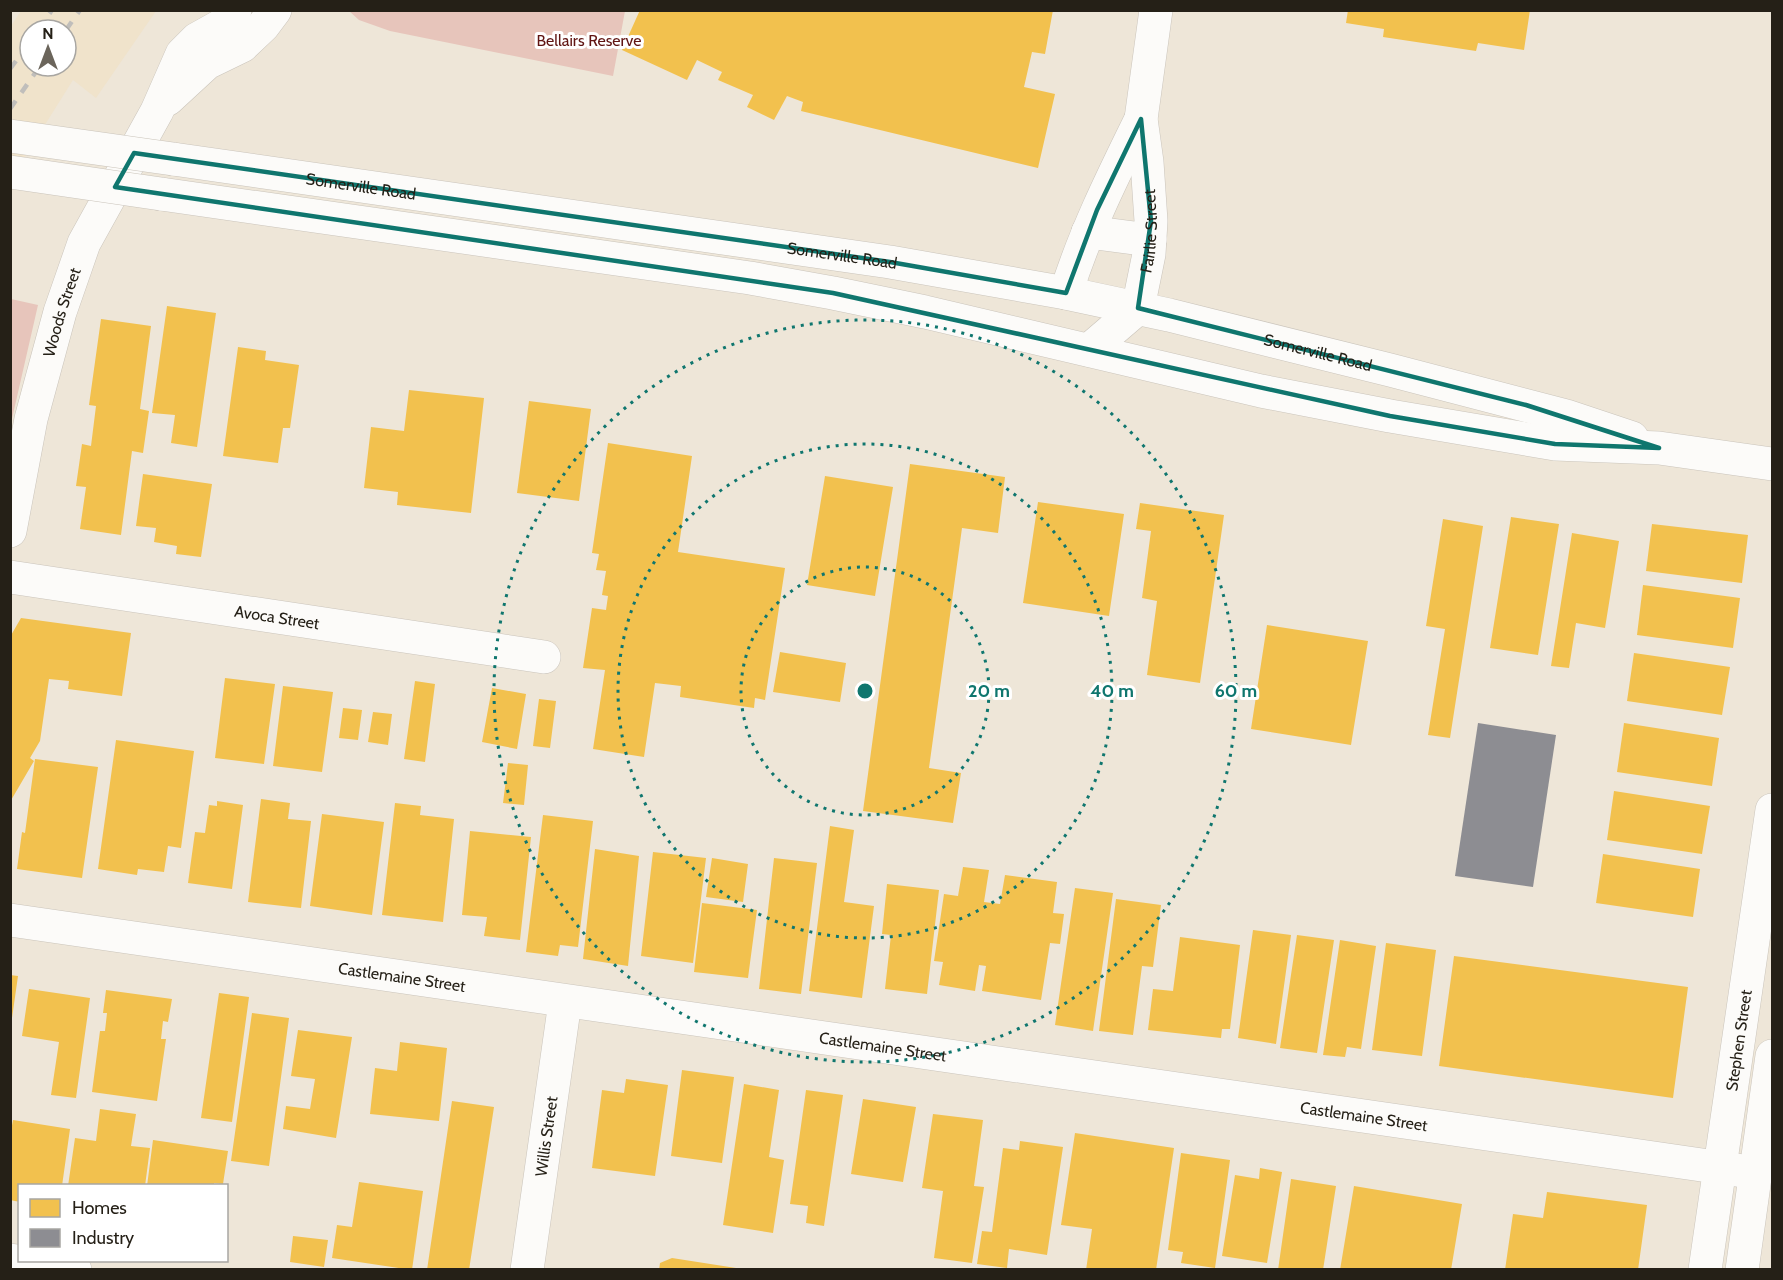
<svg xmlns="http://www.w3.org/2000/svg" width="1783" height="1280" viewBox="0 0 1783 1280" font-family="Cabin,sans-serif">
	<rect width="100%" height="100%" fill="#eee6d8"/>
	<path fill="#f0e3cb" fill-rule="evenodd" d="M 21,11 L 156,11 L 96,98 L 73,80 L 11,179 L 11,26 ZM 30,30 L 66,30 L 66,66 L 30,66 Z"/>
	<path fill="#e7c5bb" d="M 349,11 L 625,11 L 613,76 L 390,31 L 359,20 Z
		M 11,299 L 38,305 L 11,423 L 10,299 Z"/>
	<path fill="#f2c14e" d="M 640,10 L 1053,10 L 1045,54 L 1032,52 L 1024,87 L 1055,94 L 1038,168 L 801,111 L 803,102 L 787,96 L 774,120 L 747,107 L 753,95 L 718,80 L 722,72 L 697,60 L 687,80 L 622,50 Z
		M 1348,10 L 1530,10 L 1524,50 L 1478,43 L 1476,51 L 1383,37 L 1384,29 L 1346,23 Z
		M 167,306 L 216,313 L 197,447 L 171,443 L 175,415 L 152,413 Z
		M 101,319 L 151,326 L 140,409 L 149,411 L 143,453 L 132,451 L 121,535 L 80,529 L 86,487 L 76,486 L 82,444 L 91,446 L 96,406 L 89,405 Z
		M 238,347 L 266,351 L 265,360 L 299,365 L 290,428 L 283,428 L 278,463 L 223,456 Z
		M 409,390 L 484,398 L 471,513 L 397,505 L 398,492 L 364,488 L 371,427 L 404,431 Z
		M 529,401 L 591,409 L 579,501 L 517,493 Z
		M 608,443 L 692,456 L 678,552 L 785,568 L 765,700 L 755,698 L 754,708 L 680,697 L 681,686 L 655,683 L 644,757 L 593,749 L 605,670 L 583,668 L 592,608 L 606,610 L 608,596 L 602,595 L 606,571 L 596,570 L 599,554 L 592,553 Z
		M 910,464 L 1005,477 L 998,533 L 962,528 L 929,768 L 961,773 L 953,823 L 863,811 Z
		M 143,474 L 212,484 L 201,557 L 176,554 L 177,546 L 154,542 L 156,528 L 136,526 Z
		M 825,476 L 893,487 L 875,596 L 807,585 Z
		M 1038,502 L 1124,514 L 1109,616 L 1023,603 Z
		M 1140,503 L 1224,515 L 1200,683 L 1147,675 L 1157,601 L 1142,598 L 1151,531 L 1136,529 Z
		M 1511,517 L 1559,524 L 1538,655 L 1490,648 Z
		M 1443,519 L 1483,526 L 1450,738 L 1428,735 L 1445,629 L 1426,626 Z
		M 1652,524 L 1748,535 L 1742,583 L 1646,571 Z
		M 1572,533 L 1619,541 L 1605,628 L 1576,623 L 1569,668 L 1551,666 Z
		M 1643,585 L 1740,598 L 1733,648 L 1637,635 Z
		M 21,618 L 131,633 L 122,696 L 68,689 L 69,681 L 49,679 L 40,741 L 30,758 L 34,761 L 10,802 L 10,637 Z
		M 1267,625 L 1368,641 L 1351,745 L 1251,729 Z
		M 780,652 L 846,663 L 840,702 L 773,692 Z
		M 1634,653 L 1730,667 L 1722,715 L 1627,701 Z
		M 225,678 L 275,684 L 264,764 L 215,758 Z
		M 415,681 L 435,684 L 425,762 L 404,759 Z
		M 283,686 L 333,692 L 322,772 L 273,766 Z
		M 492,688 L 526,694 L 517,749 L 482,742 Z
		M 539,699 L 556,701 L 550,748 L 533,746 Z
		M 343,708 L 362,710 L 358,740 L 339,738 Z
		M 373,712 L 392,714 L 388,745 L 368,742 Z
		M 1624,723 L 1719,738 L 1712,786 L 1617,772 Z
		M 116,740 L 194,751 L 181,848 L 168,846 L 164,872 L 138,869 L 137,875 L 98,869 Z
		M 35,759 L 98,767 L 82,878 L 17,869 L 22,832 L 25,833 Z
		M 508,763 L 528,765 L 524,805 L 503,803 Z
		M 1614,791 L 1710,806 L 1702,854 L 1607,840 Z
		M 261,799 L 290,803 L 288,819 L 311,821 L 301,908 L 248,902 Z
		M 217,801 L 243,805 L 232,889 L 188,883 L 195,832 L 205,833 L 209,805 L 217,806 Z
		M 395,803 L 421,806 L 420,815 L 454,819 L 443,922 L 382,915 Z
		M 322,814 L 384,822 L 372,915 L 310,906 Z
		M 543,815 L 593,821 L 578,947 L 560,945 L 558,956 L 526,952 Z
		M 830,826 L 854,830 L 844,902 L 874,906 L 862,998 L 809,991 Z
		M 470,831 L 531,837 L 520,940 L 484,936 L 487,917 L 462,915 Z
		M 595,849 L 639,856 L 628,966 L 583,959 Z
		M 653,852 L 706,858 L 693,963 L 641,956 Z
		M 1603,854 L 1700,869 L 1693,917 L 1596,903 Z
		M 712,858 L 748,864 L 743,902 L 706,897 Z
		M 774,858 L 817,863 L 801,994 L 759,989 Z
		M 963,867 L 989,870 L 984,902 L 1000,904 L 1005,875 L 1057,882 L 1053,913 L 1064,914 L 1060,944 L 1050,943 L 1041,1000 L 982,991 L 986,966 L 979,965 L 975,991 L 939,985 L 943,962 L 934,961 L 944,894 L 958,896 Z
		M 887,884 L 939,890 L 927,994 L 885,989 L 891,935 L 882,934 Z
		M 1075,888 L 1113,893 L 1093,1031 L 1055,1025 Z
		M 1116,899 L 1161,905 L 1153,967 L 1142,966 L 1133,1035 L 1099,1031 Z
		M 702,903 L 757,910 L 748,978 L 694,972 Z
		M 1253,930 L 1291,935 L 1276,1044 L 1238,1038 Z
		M 1297,935 L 1334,940 L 1317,1053 L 1280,1048 Z
		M 1180,937 L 1240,945 L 1230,1029 L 1222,1029 L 1221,1038 L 1148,1030 L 1153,989 L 1173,991 Z
		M 1340,940 L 1376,946 L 1361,1049 L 1347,1047 L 1345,1057 L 1323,1055 Z
		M 1386,943 L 1436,950 L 1422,1056 L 1372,1050 Z
		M 1454,956 L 1688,987 L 1673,1098 L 1439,1066 Z
		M 10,975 L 18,976 L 12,1018 L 10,1018 Z
		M 29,989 L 90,998 L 76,1098 L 51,1095 L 59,1042 L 22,1036 Z
		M 106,990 L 172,999 L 168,1022 L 163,1021 L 161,1039 L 166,1039 L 157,1101 L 92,1092 L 100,1031 L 105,1031 L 107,1013 L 103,1013 Z
		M 219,993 L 249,997 L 232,1122 L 201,1118 Z
		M 252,1013 L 289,1018 L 269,1166 L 231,1161 Z
		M 298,1030 L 352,1037 L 336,1138 L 283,1129 L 286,1106 L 310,1109 L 315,1079 L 291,1076 Z
		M 400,1042 L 447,1048 L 439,1121 L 370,1114 L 375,1068 L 397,1071 Z
		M 682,1070 L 734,1077 L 722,1163 L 671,1156 Z
		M 626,1079 L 668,1085 L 655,1176 L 592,1168 L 602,1090 L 624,1093 Z
		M 744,1084 L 779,1090 L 769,1157 L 784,1160 L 773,1233 L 723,1225 Z
		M 806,1090 L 843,1095 L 824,1226 L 806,1223 L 808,1206 L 790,1204 Z
		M 863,1099 L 916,1107 L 903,1182 L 851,1174 Z
		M 452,1101 L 494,1107 L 469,1270 L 427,1270 Z
		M 100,1109 L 136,1114 L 131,1146 L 150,1148 L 145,1186 L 68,1186 L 75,1138 L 96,1141 Z
		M 933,1114 L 983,1120 L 974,1186 L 984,1187 L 972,1263 L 934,1258 L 943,1191 L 922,1188 Z
		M 13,1120 L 70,1129 L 62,1186 L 20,1186 L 20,1202 L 10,1200 L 10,1136 Z
		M 1075,1133 L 1174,1148 L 1156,1270 L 1086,1270 L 1092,1229 L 1061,1225 Z
		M 153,1140 L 228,1151 L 223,1184 L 214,1183 L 214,1186 L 147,1186 Z
		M 1020,1141 L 1063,1147 L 1047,1255 L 1009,1249 L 1007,1268 L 977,1264 L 982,1231 L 992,1232 L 1003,1148 L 1019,1150 Z
		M 1181,1153 L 1230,1160 L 1215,1268 L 1181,1263 L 1183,1252 L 1168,1250 Z
		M 1260,1168 L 1282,1172 L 1267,1263 L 1222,1256 L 1235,1175 L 1259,1179 Z
		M 1291,1179 L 1336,1186 L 1323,1270 L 1278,1270 Z
		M 359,1182 L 423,1191 L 412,1270 L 332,1258 L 337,1225 L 352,1227 Z
		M 1354,1186 L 1462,1204 L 1451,1270 L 1340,1270 Z
		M 1547,1192 L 1647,1205 L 1638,1270 L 1505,1270 L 1513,1214 L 1543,1218 Z
		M 293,1236 L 328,1240 L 324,1267 L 290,1262 Z
		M 672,1258 L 736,1268 L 736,1270 L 659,1270 L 660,1263 Z"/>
	<path fill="#8d8d92" d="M 1478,723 L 1556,735 L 1533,887 L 1455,876 Z"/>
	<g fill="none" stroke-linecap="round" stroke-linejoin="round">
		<defs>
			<g id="minor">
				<path d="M 168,99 L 207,63 L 242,46 L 263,26 L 275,10"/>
				<path d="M 1088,232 L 1150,240"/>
				<path d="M 1066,293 C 1085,232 1113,176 1141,119"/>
				<path id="s1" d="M 1138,308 L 1149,254 L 1151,221 L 1147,162 L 1141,119 L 1156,10"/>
				<path id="s2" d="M 10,531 L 31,419 L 60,312 L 84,243 L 157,111 L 182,54 L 197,39 L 224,24 L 235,10"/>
				<path id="s3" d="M 10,577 L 544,657"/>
				<path id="s4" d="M 10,920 L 1757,1173"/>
				<path d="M 10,1260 L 75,1270"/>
				<path id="s5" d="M 527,1270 L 565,1002"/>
				<path id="s6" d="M 1705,1270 L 1772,810"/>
				<path d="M 1742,1270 L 1772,1056"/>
			</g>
			<g id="major">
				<path id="s7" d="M 173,159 L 890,262 L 1066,293 L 1169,315 L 1390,370 L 1566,416 L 1632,438"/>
				<path d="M 161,194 L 750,278 L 833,293 L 925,312 L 1261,391 L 1390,416 L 1555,444 L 1659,448 L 1772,464"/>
				<path d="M 1089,350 L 1138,308"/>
			</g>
		</defs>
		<use href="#minor" stroke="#cac4bb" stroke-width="34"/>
		<use href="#major" stroke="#cac4bb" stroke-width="34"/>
		<use href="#minor" stroke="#fcfbf9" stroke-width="33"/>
		<use href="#major" stroke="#fcfbf9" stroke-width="33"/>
		<path stroke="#c0bebb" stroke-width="4.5" stroke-dasharray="10 10" stroke-linecap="butt" d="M 38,30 L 52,10
			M 66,30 L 80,10
			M 10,69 L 30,42
			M 10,109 L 40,66"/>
		<defs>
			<path id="major-bridge" d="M 10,136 L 173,159
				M 10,172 L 161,194"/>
		</defs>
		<use href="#major-bridge" stroke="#cac4bb" stroke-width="34" stroke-linecap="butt"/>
		<use href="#major-bridge" stroke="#fcfbf9" stroke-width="33"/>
	</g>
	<path fill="none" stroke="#0f766e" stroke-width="4.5" stroke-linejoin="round" d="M 1141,119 L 1151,221 L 1138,308 L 1526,405 L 1659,448 L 1555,444 L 1390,416 L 833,293 L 115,187 L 134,153 L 890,262 L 1066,293 L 1097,210 Z"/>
	<g fill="none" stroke="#0f766e" stroke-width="3" stroke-dasharray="3 6">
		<circle cx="865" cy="691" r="124"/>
		<circle cx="865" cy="691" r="247"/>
		<circle cx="865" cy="691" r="371"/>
	</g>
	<g text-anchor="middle" stroke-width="6" stroke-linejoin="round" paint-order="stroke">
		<g font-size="16" fill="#601513" stroke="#fff">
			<text x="589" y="46">Bellairs Reserve</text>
		</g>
		<g font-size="16" fill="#252017" stroke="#fff">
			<text dy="6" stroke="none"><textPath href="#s7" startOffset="190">Somerville Road</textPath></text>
			<text dy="6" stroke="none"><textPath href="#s1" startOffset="78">Fairlie Street</textPath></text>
			<text dy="6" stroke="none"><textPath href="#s7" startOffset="676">Somerville Road</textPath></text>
			<text dy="6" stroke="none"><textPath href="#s2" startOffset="225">Woods Street</textPath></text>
			<text dy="6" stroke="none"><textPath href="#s7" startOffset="1162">Somerville Road</textPath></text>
			<text dy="6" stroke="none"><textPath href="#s3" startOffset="270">Avoca Street</textPath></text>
			<text dy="6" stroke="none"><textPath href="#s4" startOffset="396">Castlemaine Street</textPath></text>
			<text dy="6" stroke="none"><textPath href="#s6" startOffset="232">Stephen Street</textPath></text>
			<text dy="6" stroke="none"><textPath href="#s4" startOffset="882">Castlemaine Street</textPath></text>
			<text dy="6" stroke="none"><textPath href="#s4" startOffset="1368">Castlemaine Street</textPath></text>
			<text dy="6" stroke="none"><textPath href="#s5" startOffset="135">Willis Street</textPath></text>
		</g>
	</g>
	<circle cx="865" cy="691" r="9" fill="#0f766e" stroke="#fff" stroke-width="3"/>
	<g font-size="18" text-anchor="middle" font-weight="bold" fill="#0f766e" stroke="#fff" stroke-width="6" stroke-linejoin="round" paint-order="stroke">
		<text x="989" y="697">20 m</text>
		<text x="1112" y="697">40 m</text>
		<text x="1236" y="697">60 m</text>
	</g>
	<rect width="1783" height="1280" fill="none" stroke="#252017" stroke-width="24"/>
	<rect x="18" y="1184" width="210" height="78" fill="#ffffff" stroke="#a8a6a2" stroke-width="1.5"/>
	<rect x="30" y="1199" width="30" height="18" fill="#f2c14e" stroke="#a8a6a2" stroke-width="1.5"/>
	<text x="72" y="1214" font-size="18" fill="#252017">Homes</text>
	<rect x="30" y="1229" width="30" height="18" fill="#8d8d92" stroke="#a8a6a2" stroke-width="1.5"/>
	<text x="72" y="1244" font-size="18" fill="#252017">Industry</text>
	<g transform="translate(48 48)"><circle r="28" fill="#ffffff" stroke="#a8a6a2" stroke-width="1.5"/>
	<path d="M0-4.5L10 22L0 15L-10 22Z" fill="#6b655b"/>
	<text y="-9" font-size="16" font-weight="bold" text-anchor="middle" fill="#252017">N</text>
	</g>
</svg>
